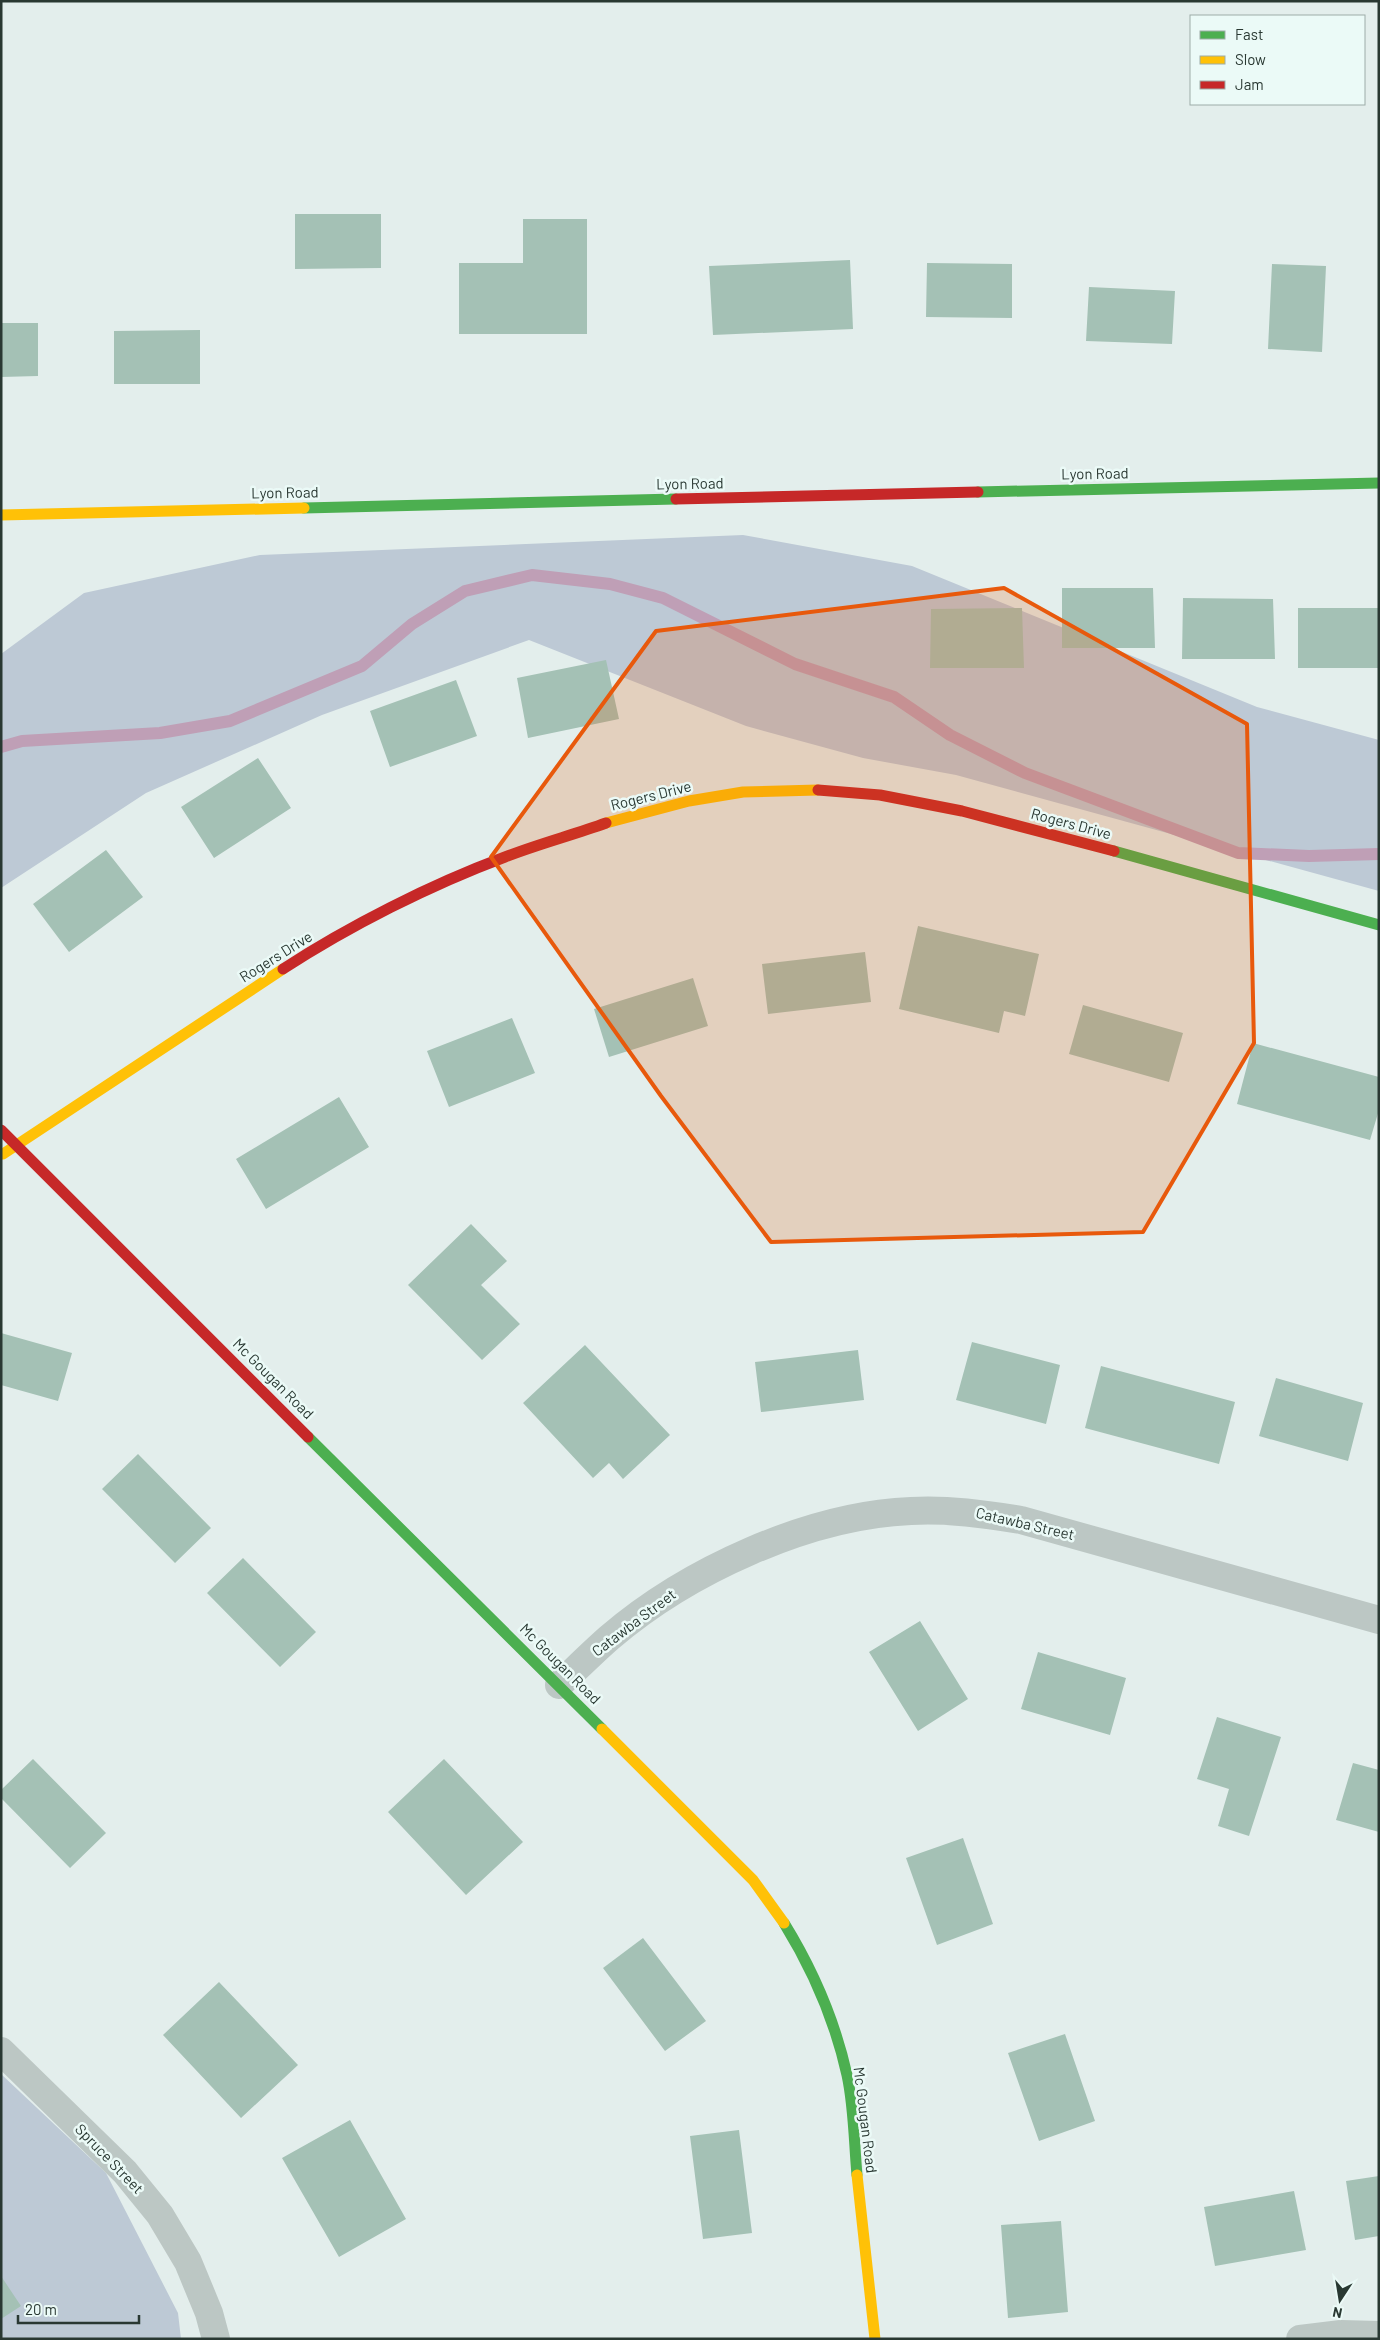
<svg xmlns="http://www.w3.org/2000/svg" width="1380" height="2340" viewBox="0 0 1380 2340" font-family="Barlow,sans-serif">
	<rect width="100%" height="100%" fill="#e3eeec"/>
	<path fill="#bdc9d5" d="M 743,535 L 912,566 L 1257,707 L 1379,740 L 1379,891 L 956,775 L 863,758 L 746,726 L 529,640 L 322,715 L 146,793 L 1,888 L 1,654 L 84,593 L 260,555 Z
		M 1,2074 L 106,2173 L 178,2313 L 181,2339 L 1,2339 Z"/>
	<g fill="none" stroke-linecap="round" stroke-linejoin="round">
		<path stroke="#bf9fb6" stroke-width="12" d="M 1,747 L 22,741 L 160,733 L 230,721 L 362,666 L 412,624 L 465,591 L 532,575 L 610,584 L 663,598 L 795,664 L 894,697 L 950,735 L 1025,773 L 1238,853 L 1309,856 L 1379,854"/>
	</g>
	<path fill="#a4c1b5" d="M 295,214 L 381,214 L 381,268 L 295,269 Z
		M 523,219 L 587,219 L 587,334 L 459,334 L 459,263 L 523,263 Z
		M 850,260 L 853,329 L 713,335 L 709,266 Z
		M 927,263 L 1012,264 L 1012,318 L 926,317 Z
		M 1272,264 L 1326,266 L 1322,352 L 1268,349 Z
		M 1089,287 L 1175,291 L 1172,344 L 1086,341 Z
		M 1,323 L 38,323 L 38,376 L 1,377 Z
		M 200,330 L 200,384 L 114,384 L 114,331 Z
		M 1062,588 L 1153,588 L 1155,648 L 1062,648 Z
		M 1183,598 L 1273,599 L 1275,659 L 1182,659 Z
		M 1022,608 L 1024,668 L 930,668 L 931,609 Z
		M 1298,608 L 1379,608 L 1379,668 L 1298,668 Z
		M 606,660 L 619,719 L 528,738 L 517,678 Z
		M 456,680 L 477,736 L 390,767 L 370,711 Z
		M 258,758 L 291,808 L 214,858 L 181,807 Z
		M 106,850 L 143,897 L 69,952 L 33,904 Z
		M 918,926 L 1039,954 L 1025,1016 L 1004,1011 L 999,1033 L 899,1009 Z
		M 865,952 L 871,1002 L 768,1014 L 762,964 Z
		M 693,978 L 708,1026 L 609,1057 L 594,1009 Z
		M 1083,1005 L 1183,1033 L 1169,1082 L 1069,1054 Z
		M 512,1018 L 535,1073 L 449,1107 L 427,1051 Z
		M 1253,1043 L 1379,1077 L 1379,1110 L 1370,1140 L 1237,1104 Z
		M 339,1097 L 369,1147 L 266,1209 L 236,1159 Z
		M 471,1224 L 507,1261 L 481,1285 L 520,1324 L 482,1360 L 408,1285 Z
		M 1,1333 L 72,1353 L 58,1401 L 1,1385 Z
		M 972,1342 L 1060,1365 L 1046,1424 L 956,1400 Z
		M 585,1345 L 670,1435 L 623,1479 L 609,1463 L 593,1478 L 523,1403 Z
		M 858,1350 L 864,1400 L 761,1412 L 755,1362 Z
		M 1101,1366 L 1235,1402 L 1219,1464 L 1085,1428 Z
		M 1276,1378 L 1363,1403 L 1348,1461 L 1259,1436 Z
		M 138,1454 L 211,1528 L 175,1563 L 102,1489 Z
		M 243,1558 L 316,1632 L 280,1667 L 207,1593 Z
		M 920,1621 L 968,1699 L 918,1731 L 869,1652 Z
		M 1038,1652 L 1126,1678 L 1110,1735 L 1021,1709 Z
		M 1217,1717 L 1281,1737 L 1249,1836 L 1218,1826 L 1229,1789 L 1197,1779 Z
		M 33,1759 L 106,1833 L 70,1868 L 1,1798 L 1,1790 Z
		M 444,1759 L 523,1842 L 466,1895 L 388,1812 Z
		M 1353,1763 L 1379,1770 L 1379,1832 L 1336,1820 Z
		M 963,1838 L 993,1924 L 937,1945 L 906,1858 Z
		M 643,1938 L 706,2021 L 665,2051 L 603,1968 Z
		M 219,1982 L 298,2065 L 241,2118 L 163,2035 Z
		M 1065,2034 L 1095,2121 L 1039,2141 L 1008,2053 Z
		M 350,2120 L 406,2219 L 339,2257 L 282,2158 Z
		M 739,2130 L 752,2233 L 703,2239 L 690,2136 Z
		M 1379,2176 L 1379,2236 L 1355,2240 L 1346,2181 Z
		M 1294,2191 L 1306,2250 L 1215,2266 L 1204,2207 Z
		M 1061,2221 L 1068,2312 L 1008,2318 L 1001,2225 Z
		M 1,2276 L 21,2306 L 1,2319 Z"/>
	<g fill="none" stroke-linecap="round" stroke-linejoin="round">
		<path stroke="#bcc7c4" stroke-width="28" d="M 559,1685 C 576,1669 592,1653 609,1638 C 687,1571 809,1515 911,1511 C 949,1509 984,1514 1021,1520 L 1379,1620
			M 1,2051 L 125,2172 L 160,2215 L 188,2262 L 209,2313 L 216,2339
			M 1300,2339 L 1341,2334 L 1379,2335"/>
		<path stroke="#4caf50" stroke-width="11" d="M 978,492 L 1379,483
			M 304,508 L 676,499
			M 1114,851 L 1379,925
			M 308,1437 L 602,1729
			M 784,1923 C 813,1970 835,2021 847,2075 C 854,2107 854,2142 857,2175"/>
		<path stroke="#ffc107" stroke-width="11" d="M 1,515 L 304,508
			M 606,823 L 689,801 L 743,792 L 818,790
			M 3,1154 L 283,969
			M 602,1729 L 753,1880 L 784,1923
			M 857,2175 L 875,2339"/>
		<path stroke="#c62828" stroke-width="11" d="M 676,499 L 978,492
			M 818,790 L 880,795 L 962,811 L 1114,851
			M 283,969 C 349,926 430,885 505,857 C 538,844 573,835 606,823
			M 1,1130 L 308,1437"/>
	</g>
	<path fill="#e8590c" fill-opacity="0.2" stroke="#e8590c" stroke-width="4" stroke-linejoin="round" d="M 1004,588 L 1247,724 L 1254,1043 L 1143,1232 L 771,1242 L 661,1096 L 491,857 L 656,631 Z"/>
	<g text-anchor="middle" stroke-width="5" stroke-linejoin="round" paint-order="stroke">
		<g font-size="15" fill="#293832" stroke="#ebfaf7">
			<text transform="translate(1095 474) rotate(-1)" y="5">Lyon Road</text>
			<text transform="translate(690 484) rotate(-1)" y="5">Lyon Road</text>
			<text transform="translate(285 493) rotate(-1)" y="5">Lyon Road</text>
			<text transform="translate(651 796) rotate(-14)" y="5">Rogers Drive</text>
			<text transform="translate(1071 824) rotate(15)" y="5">Rogers Drive</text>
			<text transform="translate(276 957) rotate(-32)" y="5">Rogers Drive</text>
			<text transform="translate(273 1379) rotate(45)" y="5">Mc Gougan Road</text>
			<text transform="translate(1025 1524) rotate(13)" y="5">Catawba Street</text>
			<text transform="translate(634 1623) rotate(-37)" y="5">Catawba Street</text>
			<text transform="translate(560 1664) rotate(45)" y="5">Mc Gougan Road</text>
			<text transform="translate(865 2120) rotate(83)" y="5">Mc Gougan Road</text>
			<text transform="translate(109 2159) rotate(46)" y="5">Spruce Street</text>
		</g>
	</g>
	<rect width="1380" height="2340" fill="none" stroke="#293832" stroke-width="5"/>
	<rect x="1190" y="15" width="175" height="90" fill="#ebfaf7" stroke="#9daca8"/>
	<rect x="1200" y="31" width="25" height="8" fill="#4caf50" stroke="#9daca8"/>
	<text x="1235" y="40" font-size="15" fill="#293832">Fast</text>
	<rect x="1200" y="56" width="25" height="8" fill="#ffc107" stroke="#9daca8"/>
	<text x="1235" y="65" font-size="15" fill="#293832">Slow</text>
	<rect x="1200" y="81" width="25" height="8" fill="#c62828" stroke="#9daca8"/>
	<text x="1235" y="90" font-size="15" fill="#293832">Jam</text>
	<g transform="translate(1340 2300) rotate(192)" stroke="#ebfaf7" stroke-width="4" paint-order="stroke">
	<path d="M0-4L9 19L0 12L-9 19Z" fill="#293832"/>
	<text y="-8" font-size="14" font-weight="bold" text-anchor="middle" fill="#293832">N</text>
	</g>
	<path d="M18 2315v8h121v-8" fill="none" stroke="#293832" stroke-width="2.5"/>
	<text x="25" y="2315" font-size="15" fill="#293832" stroke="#ebfaf7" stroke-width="4" paint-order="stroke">20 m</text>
</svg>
